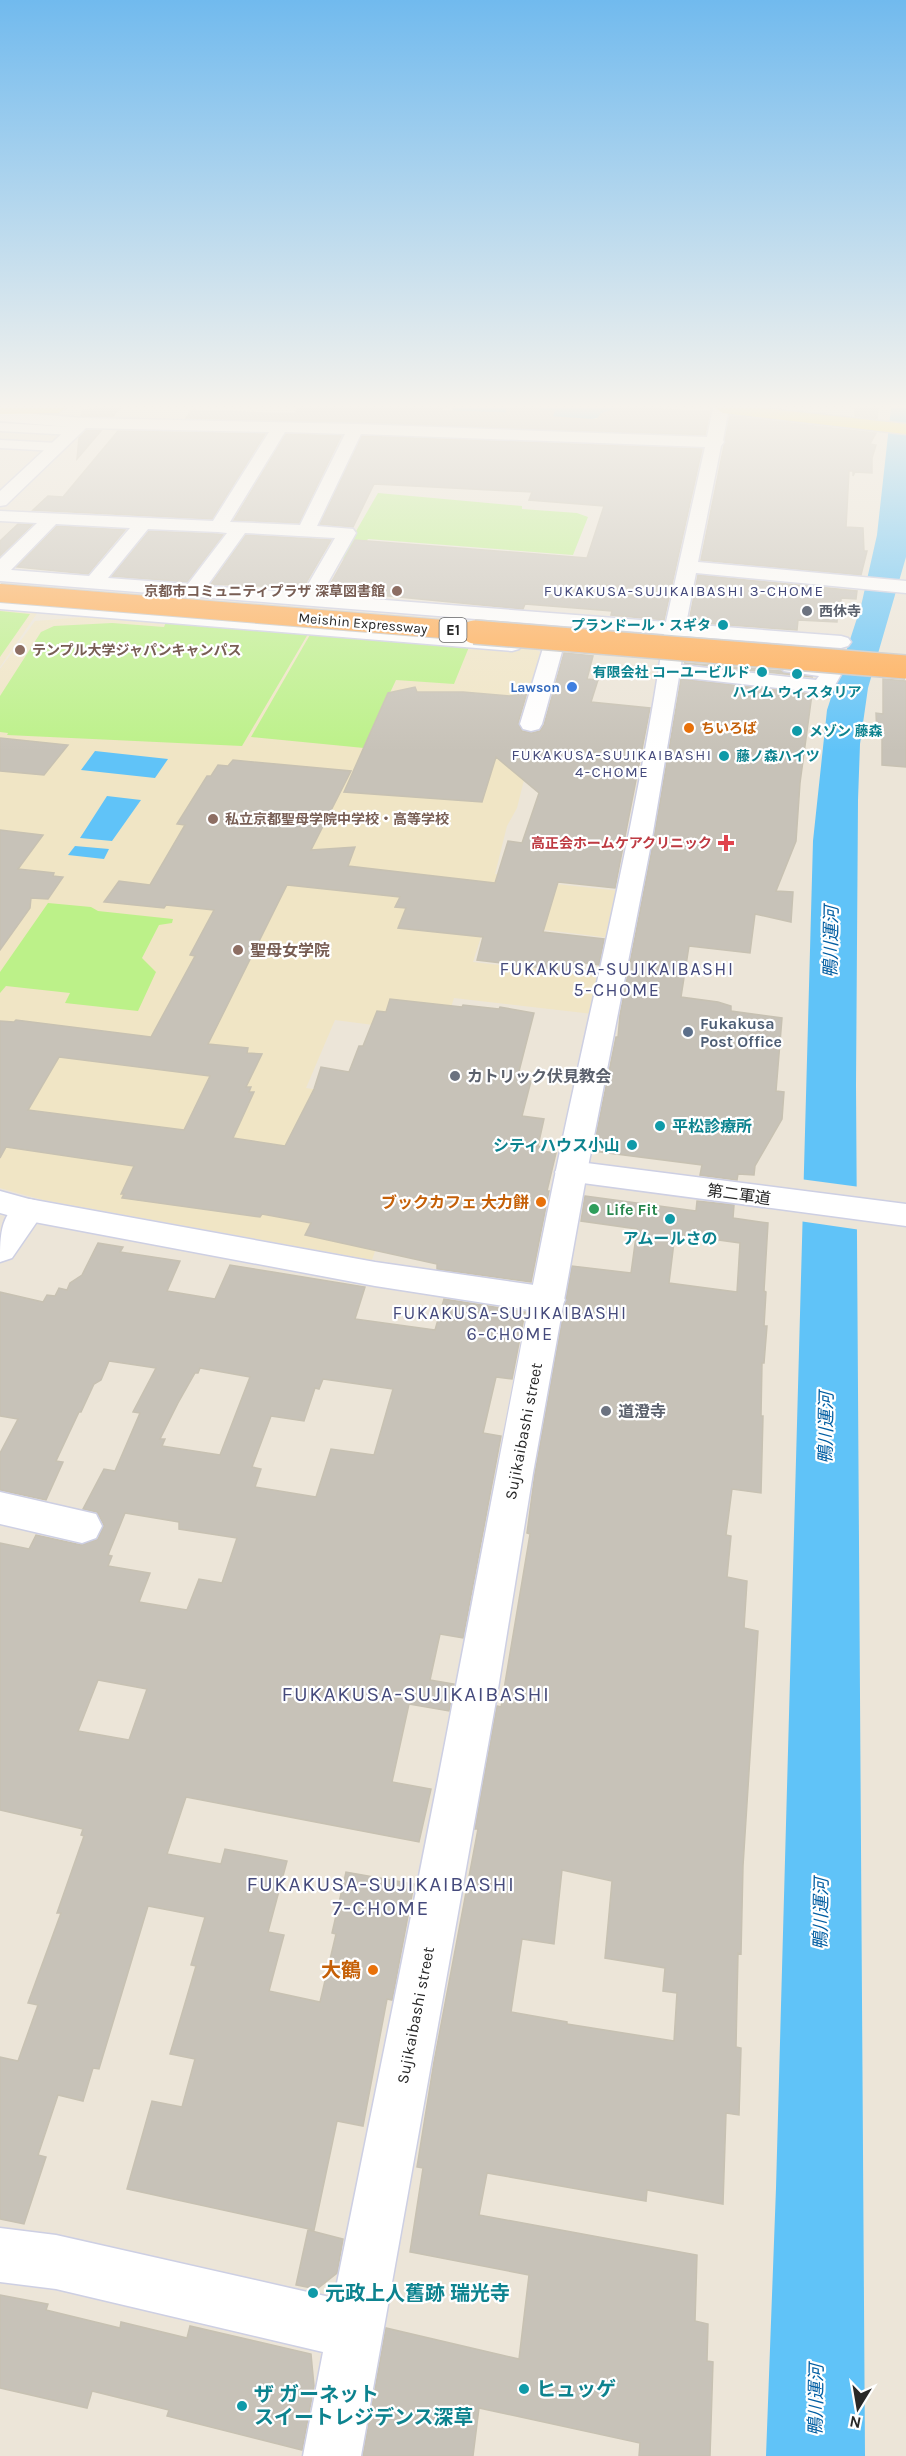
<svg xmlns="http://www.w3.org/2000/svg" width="906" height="2456" viewBox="0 0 906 2456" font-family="Karla,'Noto Sans JP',sans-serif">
	<rect width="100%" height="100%" fill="#ece5d8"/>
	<path fill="#f0e5c5" d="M 0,606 L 40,609 L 0,667 Z
		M 110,615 L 166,620 L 162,626 L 167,620 L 536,650 L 548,656 L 524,757 L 528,764 L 517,808 L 507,826 L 495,874 L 518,877 L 519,880 L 620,891 L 611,938 L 538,929 L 487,918 L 473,962 L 602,977 L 593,1014 L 454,998 L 442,1034 L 335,1020 L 306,1088 L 424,1106 L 372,1260 L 43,1200 L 0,1188 L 0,669 L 35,621 Z"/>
	<path fill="#bcf189" d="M 378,493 L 522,506 L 522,509 L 577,513 L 588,517 L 573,555 L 368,539 C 362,549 352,560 340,559 Z
		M 0,611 L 30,614 L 0,657 Z
		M 166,622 L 308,634 L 242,746 L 7,735 L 8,733 L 0,732 L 0,696 L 41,632 L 54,626 L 112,623 L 164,627 Z
		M 311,633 L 469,647 L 454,684 L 396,680 L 364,748 L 251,737 Z
		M 48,903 L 91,907 L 98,911 L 173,919 L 172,923 L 159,925 L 142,958 L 156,972 L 138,1011 L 65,1003 L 70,993 L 6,986 L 0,993 L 0,972 Z"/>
	<path fill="#60c3f8" d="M 891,408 L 906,408 L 906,557 L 868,688 L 860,744 L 858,800 L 856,1086 L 865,2456 L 766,2456 L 776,2188 L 813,841 L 827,710 L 861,606 L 877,535 Z
		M 95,751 L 168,759 L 155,778 L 81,770 Z
		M 107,796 L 141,800 L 112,841 L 80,838 Z
		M 75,846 L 109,849 L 104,859 L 68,855 Z"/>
	<path fill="#ece5d8" d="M 800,1179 L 860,1187 L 861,1230 L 799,1221 Z"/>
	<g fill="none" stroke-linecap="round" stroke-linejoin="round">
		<path fill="#60c3f8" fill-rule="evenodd" d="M 452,408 L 620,408 L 617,413 C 565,428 517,425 464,415 L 455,413 Z"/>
	</g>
	<path fill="#c7c2b8" stroke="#c7c1b2" stroke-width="1.5" fill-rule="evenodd" d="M 120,408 L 113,416 L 81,416 L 82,410 Z
		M 299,408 L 442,408 L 441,411 L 506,413 L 507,408 L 539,408 L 538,411 L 554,411 L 552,417 L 597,420 L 601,414 L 618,408 L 710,411 L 705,435 L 186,418 L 192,410 L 295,414 Z
		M 855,408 L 878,408 L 877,419 L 855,416 Z
		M 730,416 L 876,433 L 870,444 L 876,445 L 872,458 L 872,473 L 855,472 L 853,476 L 853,471 L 849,471 L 846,527 L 863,528 L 864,551 L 867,551 L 861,575 L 701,560 Z
		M 87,430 L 101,431 L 77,459 L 79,438 Z
		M 118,431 L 265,434 L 212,519 L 33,510 L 48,496 L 63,497 Z
		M 286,434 L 341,436 L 299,523 L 234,520 Z
		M 362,436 L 702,449 L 664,620 L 611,615 L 612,611 L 525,604 L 523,609 L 327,590 L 355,540 L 587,558 L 604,506 L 529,500 L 532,492 L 374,484 L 353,527 L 320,524 Z
		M 18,524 L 32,525 L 0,556 L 0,541 Z
		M 57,526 L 125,530 L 88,574 L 17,567 Z
		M 149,531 L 218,534 L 223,535 L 187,582 L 112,576 Z
		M 246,535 L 331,540 L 303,588 L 211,584 Z
		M 698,575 L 857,591 L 856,599 L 841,598 L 841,603 L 838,603 L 837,622 L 798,620 L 797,630 L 689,622 Z
		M 564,653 L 593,656 L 587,679 L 598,680 L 591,702 L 650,708 L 615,888 L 558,882 L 543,932 L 604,939 L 599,965 L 578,962 L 576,972 L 477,960 L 483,937 L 398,928 L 406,908 L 395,907 L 400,897 L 287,885 L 208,1044 L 248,1048 L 247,1053 L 262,1054 L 246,1087 L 251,1087 L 249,1092 L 254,1092 L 233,1138 L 285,1146 L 314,1089 L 321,1067 L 349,1072 L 359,1046 L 363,1046 L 377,1011 L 386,1012 L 390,999 L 462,1007 L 463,1005 L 499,1009 L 500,1007 L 534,1013 L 517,1079 L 531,1081 L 522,1116 L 544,1119 L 538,1146 L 542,1147 L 541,1151 L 556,1153 L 547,1191 L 549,1191 L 531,1282 L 437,1269 L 437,1264 L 305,1235 L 311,1223 L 262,1214 L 260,1217 L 122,1198 L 124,1194 L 121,1194 L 134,1166 L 6,1147 L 0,1158 L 0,1021 L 14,1022 L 16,1020 L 151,1037 L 195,956 L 190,955 L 214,910 L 166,905 L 164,908 L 104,902 L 119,881 L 150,885 L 185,825 L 177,824 L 207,776 L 211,776 L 218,765 L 228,766 L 233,760 L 351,771 L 311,850 L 355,847 L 348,866 L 495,883 L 508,841 L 522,843 L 539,793 L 496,757 L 482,802 L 344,792 L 388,693 L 415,687 L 417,692 L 463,692 L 510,696 L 527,692 L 518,723 L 522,731 L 532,733 L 540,731 L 544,725 ZM 59,1057 L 210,1076 L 184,1130 L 28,1110 Z
		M 684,663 L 781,671 L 813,677 Z
		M 681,679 L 812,694 L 800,783 L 796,841 L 776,891 L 793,892 L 791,922 L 755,914 L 750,953 L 689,946 L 681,997 L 718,1002 L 731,1006 L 731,1011 L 782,1018 L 776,1091 L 784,1092 L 782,1119 L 755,1166 L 754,1175 L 738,1174 L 737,1180 L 700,1175 L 702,1165 L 593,1151 L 616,1037 L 618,1037 L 620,1015 L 653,844 Z
		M 883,679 L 906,681 L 906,767 L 882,765 L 882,737 L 877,736 L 876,713 L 883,714 Z
		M 0,738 L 68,745 L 44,775 L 0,771 Z
		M 0,830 L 43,835 L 18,869 L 54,873 L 53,876 L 63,877 L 48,899 L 31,898 L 30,908 L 0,950 Z
		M 585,1196 L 696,1211 L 697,1201 L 734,1205 L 733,1218 L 768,1223 L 764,1291 L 766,1292 L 764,1326 L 767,1326 L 764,1363 L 762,1363 L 761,1416 L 763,1416 L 761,1493 L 732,1489 L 726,1535 L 731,1536 L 727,1577 L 747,1581 L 744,1628 L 758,1631 L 743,1866 L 741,1954 L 738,1953 L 736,2047 L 741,2048 L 739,2115 L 726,2113 L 723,2204 L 647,2190 L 646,2201 L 487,2173 L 479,2215 L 697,2255 L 695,2321 L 708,2324 L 707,2361 L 713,2362 L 710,2456 L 639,2456 L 640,2443 L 479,2408 L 473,2456 L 363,2456 L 386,2328 L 519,2359 L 529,2275 L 410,2252 L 423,2168 L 417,2167 L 434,2062 L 478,1829 L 475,1829 L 497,1706 L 501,1707 L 530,1534 L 527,1533 L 535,1473 L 572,1266 L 631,1273 L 637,1229 L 581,1221 ZM 675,1234 L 740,1243 L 737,1292 L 669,1283 ZM 562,1870 L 612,1881 L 605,1958 L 665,1968 L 663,1991 L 677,1993 L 674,2041 L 567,2024 L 567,2022 L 511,2012 L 522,1939 L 554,1944 Z
		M 98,1243 L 123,1247 L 120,1252 L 180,1261 L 167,1291 L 215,1299 L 230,1265 L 365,1287 L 355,1319 L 435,1330 L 444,1299 L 525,1312 L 512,1379 L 496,1377 L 483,1433 L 501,1436 L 463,1638 L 440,1634 L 430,1680 L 454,1684 L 449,1711 L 409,1704 L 392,1782 L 431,1789 L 419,1842 L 186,1797 L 167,1854 L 221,1864 L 225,1849 L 287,1861 L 268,1932 L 284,1935 L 269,1991 L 320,2002 L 336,1934 L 332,1933 L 346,1872 L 414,1884 L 392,2000 L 387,1999 L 363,2126 L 337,2121 L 314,2230 L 127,2189 L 152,2101 L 182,2107 L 195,2059 L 170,2054 L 196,1966 L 191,1965 L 205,1917 L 148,1906 L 99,2069 L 93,2068 L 83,2101 L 58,2095 L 38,2155 L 46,2157 L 24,2224 L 0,2219 L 0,2057 L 18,2061 L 38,2005 L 28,2003 L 61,1913 L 57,1913 L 84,1836 L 81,1835 L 83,1829 L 0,1810 L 0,1543 L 29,1549 L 36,1535 L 81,1545 L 98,1539 L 104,1525 L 97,1512 L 83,1509 L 104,1469 L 115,1471 L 140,1413 L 133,1412 L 156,1368 L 109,1361 L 101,1380 L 94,1384 L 81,1412 L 79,1412 L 56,1461 L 63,1462 L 46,1500 L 0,1490 L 0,1453 L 18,1419 L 0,1416 L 0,1292 L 43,1302 L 47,1295 L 55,1296 L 59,1288 L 67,1290 L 70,1283 L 82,1275 ZM 200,1368 L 250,1377 L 220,1455 L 162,1446 L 165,1439 L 160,1439 L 178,1403 L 195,1373 L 198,1373 ZM 323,1379 L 393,1389 L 374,1455 L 331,1449 L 316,1497 L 255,1487 L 261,1469 L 252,1467 L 271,1416 L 304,1421 L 315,1388 L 319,1389 ZM 125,1513 L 179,1522 L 179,1529 L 237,1538 L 222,1583 L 199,1579 L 187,1610 L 139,1602 L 150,1573 L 108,1566 L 112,1556 L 108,1555 ZM 98,1680 L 147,1689 L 129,1740 L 78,1731 Z
		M 308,2230 L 343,2239 L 337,2273 L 317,2289 L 296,2285 Z
		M 0,2295 L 48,2304 L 46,2310 L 120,2328 L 121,2322 L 187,2338 L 190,2326 L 311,2354 L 314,2386 L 302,2450 L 167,2416 L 169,2410 L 92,2391 L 87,2408 L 0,2388 Z"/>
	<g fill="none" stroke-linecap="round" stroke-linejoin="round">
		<defs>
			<path id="pedestrian" d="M 0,423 L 73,427 L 79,431 L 73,435 L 0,431 Z
				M 0,440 L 57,443 L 63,447 L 57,451 L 0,448 Z"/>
			<path id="minor" d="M 713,408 L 729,408 L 723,440 L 724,442 L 721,446 L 698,562 L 906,581 L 906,593 L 696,573 L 686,624 L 841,636 L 848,638 L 851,642 L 848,646 L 841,648 L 684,636 L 681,665 L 816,680 L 819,676 L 784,671 L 780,667 L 784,663 C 800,658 823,662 840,666 L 843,671 L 831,692 L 823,693 L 679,677 L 651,844 L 587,1172 L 533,1473 L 497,1695 L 361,2456 L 303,2456 L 323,2352 L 56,2289 L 0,2282 L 0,2228 L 56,2235 L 334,2298 C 374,2097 416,1897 454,1696 C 485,1537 514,1378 546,1219 C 585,1024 636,830 664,634 L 0,581 L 0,559 L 37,523 L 0,521 L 0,511 L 213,521 L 269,432 L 86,428 L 6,505 L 0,506 L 0,491 L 69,427 L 0,421 L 0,411 L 82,418 L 355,424 L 707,437 ZM 285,432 L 345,434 L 300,525 L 230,522 ZM 361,434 L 705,447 L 666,622 L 321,595 L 356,533 L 353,529 L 317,526 ZM 56,524 L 130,528 L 89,576 L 11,570 ZM 148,529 L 218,532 L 227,533 L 188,584 L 108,578 ZM 245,533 L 335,538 L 303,593 L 207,586 Z
				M 0,597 L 512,639 L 519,641 L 522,645 L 519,649 L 512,651 L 0,609 Z
				M 553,642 L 560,644 L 563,648 L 542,724 L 539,729 L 531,731 L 523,729 L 520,724 L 543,648 L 546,644 Z
				M 29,1199 L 41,1202 L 45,1210 L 12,1258 L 0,1262 C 0,1235 0,1208 29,1199 Z
				M 0,1492 L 96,1514 L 102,1526 L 96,1538 L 82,1543 L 0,1524 Z"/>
			<path id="tertiary" d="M 571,1161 L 906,1204 L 906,1226 L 560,1180 L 555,1172 L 560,1164 Z
				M 0,1191 L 29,1199 L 375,1262 L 548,1287 L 560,1291 L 565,1300 L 560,1309 L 548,1313 L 375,1286 L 29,1221 L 0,1213 Z"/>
			<path id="primary" d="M 0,408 L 66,408 L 58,413 L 0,414 Z
				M 715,408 L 762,408 L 906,424 L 906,434 L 723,413 Z"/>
		</defs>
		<use href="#pedestrian" stroke="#cdcfe3" stroke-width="3"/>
		<use href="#minor" stroke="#cdcfe3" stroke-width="3"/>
		<use href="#tertiary" stroke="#cdcfe3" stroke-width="3"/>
		<use href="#primary" stroke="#c7c7c7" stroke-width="3"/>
		<use href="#pedestrian" fill="#fff" fill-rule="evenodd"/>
		<use href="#minor" fill="#fff" fill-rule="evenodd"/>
		<use href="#tertiary" fill="#fff" fill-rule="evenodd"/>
		<use href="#primary" fill="#fce24d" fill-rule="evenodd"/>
		<defs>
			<path id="motorway-bridge-far1" d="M 0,593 L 492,633"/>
			<path id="motorway-bridge" d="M 474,632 L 906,667"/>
		</defs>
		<use href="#motorway-bridge-far1" stroke="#c7c7c7" stroke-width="20" stroke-linecap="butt"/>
		<use href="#motorway-bridge" stroke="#c7c7c7" stroke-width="26" stroke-linecap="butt"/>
		<use href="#motorway-bridge-far1" stroke="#ffaa50" stroke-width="18"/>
		<use href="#motorway-bridge" stroke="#ffaa50" stroke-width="23"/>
	</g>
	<linearGradient id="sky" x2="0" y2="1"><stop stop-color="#71baee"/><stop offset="0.54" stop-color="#f6f3ed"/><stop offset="1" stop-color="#f6f3ed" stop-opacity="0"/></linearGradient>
	<rect width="906" height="752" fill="url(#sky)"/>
	<g fill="#8d6e63" stroke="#fff" stroke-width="2">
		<circle cx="397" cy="591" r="6"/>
		<circle cx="20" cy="650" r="6"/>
		<circle cx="213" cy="819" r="6"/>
		<circle cx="238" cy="950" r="6"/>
	</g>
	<g fill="#6b7280" stroke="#fff" stroke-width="2">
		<circle cx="807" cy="611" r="6"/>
		<circle cx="455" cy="1076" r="6"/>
		<circle cx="606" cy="1411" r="6"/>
	</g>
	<g fill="#0f9aa8" stroke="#fff" stroke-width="2">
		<circle cx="723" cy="625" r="6"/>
		<circle cx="762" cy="672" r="6"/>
		<circle cx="797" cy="674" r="6"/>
		<circle cx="797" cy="731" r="6"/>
		<circle cx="724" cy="756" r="6"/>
		<circle cx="660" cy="1126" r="6"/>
		<circle cx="632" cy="1145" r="6"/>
		<circle cx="670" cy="1219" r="6"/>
		<circle cx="313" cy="2293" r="6"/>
		<circle cx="524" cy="2389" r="6"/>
		<circle cx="242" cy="2406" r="6"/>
	</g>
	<circle fill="#3f7fe0" stroke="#fff" stroke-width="2" cx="572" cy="687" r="6"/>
	<g fill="#e8710a" stroke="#fff" stroke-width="2">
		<circle cx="689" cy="728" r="6"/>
		<circle cx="541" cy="1202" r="6"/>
		<circle cx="373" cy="1970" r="6"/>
	</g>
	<path fill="#e0444e" stroke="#fff" stroke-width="2" d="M723 834h6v6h6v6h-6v6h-6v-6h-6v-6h6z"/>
	<circle fill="#5c6f8a" stroke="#fff" stroke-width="2" cx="688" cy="1032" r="6"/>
	<circle fill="#2e9e5b" stroke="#fff" stroke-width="2" cx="594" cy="1209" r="6"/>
	<g text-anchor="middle" stroke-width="4.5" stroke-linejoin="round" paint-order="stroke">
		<g font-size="14" font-weight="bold" fill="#785e54" stroke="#fff" text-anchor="start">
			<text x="385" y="596" text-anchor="end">京都市コミュニティプラザ 深草図書館</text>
			<text x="32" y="655">テンプル大学ジャパンキャンパス</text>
			<text x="225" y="824">私立京都聖母学院中学校・高等学校</text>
		</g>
		<g font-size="14" font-weight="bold" fill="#5b616d" stroke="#fff" text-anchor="start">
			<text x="819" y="616">西休寺</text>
		</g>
		<g font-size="14" fill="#282828" stroke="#fff">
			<text transform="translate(363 623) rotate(5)" y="5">Meishin Expressway</text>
		</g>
		<g font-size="14" font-weight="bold" fill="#0d838f" stroke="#fff" text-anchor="end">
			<text x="711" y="630">プランドール・スギタ</text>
			<text x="750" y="677">有限会社 コーユービルド</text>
			<text x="797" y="697" text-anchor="middle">ハイム ウィスタリア</text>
			<text x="809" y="736" text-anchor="start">メゾン 藤森</text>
			<text x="736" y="761" text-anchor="start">藤ノ森ハイツ</text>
		</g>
		<g font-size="14" font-weight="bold" fill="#366cbe" stroke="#fff" text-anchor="end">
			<text x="560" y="692">Lawson</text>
		</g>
		<g font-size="14" font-weight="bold" fill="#c56008" stroke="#fff" text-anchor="start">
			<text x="701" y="733">ちいろば</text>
		</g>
		<g font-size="14" font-weight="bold" fill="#be3a42" stroke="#fff" text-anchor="end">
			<text x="712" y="848">高正会ホームケアクリニック</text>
		</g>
		<g font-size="15" letter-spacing="1.5" fill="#454a7c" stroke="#fff">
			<text x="684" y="596">FUKAKUSA-SUJIKAIBASHI 3-CHOME</text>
			<text x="612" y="760">FUKAKUSA-SUJIKAIBASHI<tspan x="612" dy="17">4-CHOME</tspan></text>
		</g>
		<rect fill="#fff" stroke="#686868" stroke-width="1.5" x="439.5" y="618" width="27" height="24" rx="4.5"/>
		<g font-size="15" font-weight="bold" fill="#282828">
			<text x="453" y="635">E1</text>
		</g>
		<g font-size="16" font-weight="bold" fill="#785e54" stroke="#fff" text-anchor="start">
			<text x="250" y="956">聖母女学院</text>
		</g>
		<g font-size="16" font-weight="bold" fill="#4e5e75" stroke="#fff" text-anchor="start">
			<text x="700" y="1029">Fukakusa<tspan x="700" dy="18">Post Office</tspan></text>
		</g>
		<g font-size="16" font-weight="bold" fill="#5b616d" stroke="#fff" text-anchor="start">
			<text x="467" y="1082">カトリック伏見教会</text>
			<text x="618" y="1417">道澄寺</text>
		</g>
		<g font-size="16" font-weight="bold" fill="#0d838f" stroke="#fff" text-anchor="start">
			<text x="672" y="1132">平松診療所</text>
			<text x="620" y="1151" text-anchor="end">シティハウス小山</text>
			<text x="670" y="1244" text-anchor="middle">アムールさの</text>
		</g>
		<g font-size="16" fill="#282828" stroke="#fff">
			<text transform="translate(739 1194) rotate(8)" y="6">第二軍道</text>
			<text transform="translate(523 1431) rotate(-79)" y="6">Sujikaibashi street</text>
			<text transform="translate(415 2015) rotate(-79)" y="6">Sujikaibashi street</text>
		</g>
		<g font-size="16" font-weight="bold" fill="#c56008" stroke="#fff" text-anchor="end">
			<text x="529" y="1208">ブックカフェ 大力餅</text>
		</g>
		<g font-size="16" font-weight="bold" fill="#27864d" stroke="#fff" text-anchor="start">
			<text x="606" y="1215">Life Fit</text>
		</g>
		<g font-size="18" font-style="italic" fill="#025ea2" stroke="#fff">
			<text transform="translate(831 942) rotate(-89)" y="6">鴨川運河</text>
			<text transform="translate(826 1428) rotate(-89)" y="6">鴨川運河</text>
			<text transform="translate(821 1914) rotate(-89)" y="6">鴨川運河</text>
			<text transform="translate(816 2400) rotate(-89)" y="6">鴨川運河</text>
		</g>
		<g font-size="18" letter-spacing="1.5" fill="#454a7c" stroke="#fff">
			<text x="617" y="975">FUKAKUSA-SUJIKAIBASHI<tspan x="617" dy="21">5-CHOME</tspan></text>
			<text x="510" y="1319">FUKAKUSA-SUJIKAIBASHI<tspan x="510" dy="21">6-CHOME</tspan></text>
		</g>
		<g font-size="20" font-weight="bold" fill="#c56008" stroke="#fff" text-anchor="end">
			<text x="361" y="1977">大鶴</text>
		</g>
		<g font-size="20" font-weight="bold" fill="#0d838f" stroke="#fff" text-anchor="start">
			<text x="325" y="2300">元政上人舊跡 瑞光寺</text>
			<text x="536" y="2396">ヒュッゲ</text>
			<text x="254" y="2401">ザ ガーネット<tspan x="254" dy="23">スイートレジデンス深草</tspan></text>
		</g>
		<g font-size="21" letter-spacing="1.5" fill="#454a7c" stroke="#fff">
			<text x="416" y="1701">FUKAKUSA-SUJIKAIBASHI</text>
			<text x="381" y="1891">FUKAKUSA-SUJIKAIBASHI<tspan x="381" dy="24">7-CHOME</tspan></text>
		</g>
	</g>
	<g transform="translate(858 2408) rotate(191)" stroke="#ffffff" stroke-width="4.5" paint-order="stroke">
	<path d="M0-4.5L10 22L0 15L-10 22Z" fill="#282828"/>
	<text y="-9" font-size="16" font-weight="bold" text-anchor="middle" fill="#282828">N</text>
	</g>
</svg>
